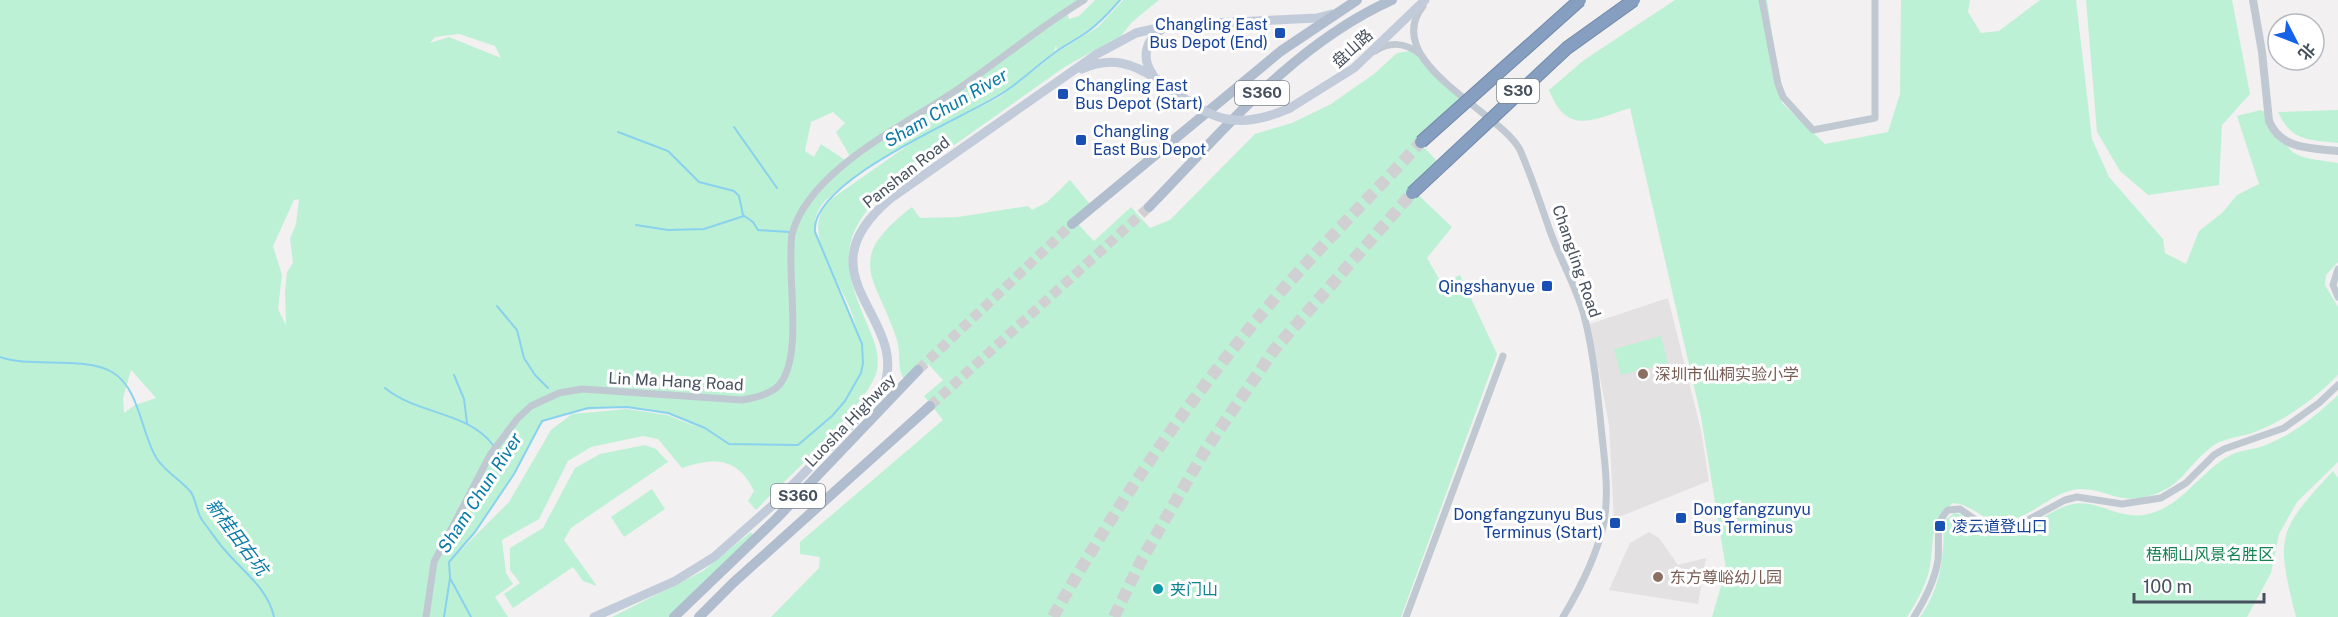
<svg xmlns="http://www.w3.org/2000/svg" width="2338" height="617" viewBox="0 0 2338 617" font-family="'Public Sans','Noto Sans SC',sans-serif">
	<rect width="100%" height="100%" fill="#f2f0f0"/>
	<path fill="#e3e1e2" d="M 1668,298 L 1701,430 L 1709,481 L 1614,519 L 1609,425 L 1590,324 Z
		M 1649,532 L 1659,538 L 1678,565 L 1706,558 L 1698,604 L 1609,590 L 1630,543 Z"/>
	<path fill="#bdf1d5" fill-rule="evenodd" d="M 0,0 L 1079,0 L 1067,14 L 1069,19 L 1079,16 L 1095,0 L 1120,0 L 1097,24 L 1057,50 L 1056,45 L 1054,52 C 1032,71 1010,89 985,104 C 931,134 871,158 825,201 C 816,210 813,223 816,235 L 856,327 C 849,288 798,240 827,202 L 917,139 L 1000,97 L 1056,53 L 1098,27 L 1123,0 L 1159,0 L 1132,22 L 1121,36 L 1066,66 L 875,201 C 835,245 847,277 868,326 C 874,341 880,353 877,370 C 871,402 782,483 756,510 L 748,501 L 754,491 C 738,457 714,457 682,468 L 658,439 L 643,436 L 591,447 L 568,461 L 539,519 L 502,540 L 506,573 L 513,584 L 495,597 L 508,617 L 472,617 L 467,610 L 471,617 L 0,617 ZM 459,34 L 495,46 L 501,58 L 449,37 L 430,43 L 435,37 ZM 833,112 L 845,123 L 836,132 L 852,160 L 848,162 L 821,144 L 814,157 L 805,151 L 811,122 ZM 299,199 L 296,224 L 290,239 L 293,263 L 287,272 L 285,291 L 286,325 L 278,309 L 282,275 L 273,246 L 294,200 ZM 131,370 L 156,398 L 135,405 L 124,413 L 123,398 ZM 622,407 L 668,413 L 700,428 L 667,415 L 627,409 L 572,414 L 551,430 L 509,502 L 456,555 L 477,529 L 512,476 L 539,426 L 546,420 L 574,411 Z
		M 1675,0 L 1767,0 L 1782,103 L 1825,144 L 1888,132 L 1900,94 L 1901,0 L 1970,0 L 1968,12 L 1981,33 L 1999,31 L 2040,0 L 2076,0 L 2092,139 L 2109,177 L 2163,239 L 2165,253 L 2186,264 L 2199,231 L 2222,213 L 2237,195 L 2259,184 L 2237,116 L 2261,110 L 2271,115 C 2289,159 2293,156 2338,163 L 2338,262 L 2326,275 L 2325,285 L 2338,307 L 2338,375 C 2313,400 2285,421 2252,433 C 2237,438 2221,438 2209,449 C 2183,470 2180,491 2140,498 C 2115,503 2095,483 2069,491 C 2045,498 2026,522 1998,521 C 1981,520 1974,505 1953,503 C 1928,521 1935,543 1929,571 C 1925,587 1916,603 1907,617 L 1712,617 L 1726,569 L 1701,417 L 1630,108 C 1592,120 1567,136 1549,90 L 1584,60 Z
		M 2086,0 L 2232,0 L 2250,94 L 2222,125 L 2219,185 L 2148,195 L 2120,171 L 2097,132 Z
		M 1410,51 L 1437,71 L 1459,99 L 1416,139 L 1437,161 L 1411,188 L 1452,227 L 1427,258 L 1442,284 L 1460,275 L 1497,354 L 1401,617 L 771,617 L 819,568 L 820,557 L 800,554 L 800,542 L 943,420 L 924,396 L 943,380 L 928,364 L 907,383 C 895,369 902,357 897,340 C 876,275 842,261 912,207 L 920,218 L 958,217 L 1028,206 L 1032,210 L 1047,202 L 1070,180 L 1093,208 L 1077,223 L 1094,241 L 1131,207 L 1150,228 L 1170,220 L 1255,134 L 1292,123 L 1331,104 L 1374,74 L 1397,53 Z
		M 2338,110 L 2338,143 C 2308,139 2292,142 2278,112 Z
		M 1661,336 L 1668,363 L 1621,375 L 1614,349 Z
		M 2338,395 L 2338,462 L 2297,502 L 2279,534 L 2271,573 L 2247,617 L 1920,617 C 1940,589 1945,556 1943,522 L 1954,513 C 1970,514 1979,533 1997,534 C 2024,536 2048,509 2073,504 C 2097,499 2117,519 2144,515 C 2182,508 2198,473 2229,456 C 2239,450 2252,450 2263,446 C 2291,436 2317,415 2338,395 Z
		M 645,445 L 656,449 L 668,462 L 571,528 L 564,540 L 597,586 L 583,581 L 573,567 L 513,608 L 504,594 L 520,583 L 510,570 L 510,548 L 543,528 L 575,468 L 600,454 Z
		M 2333,471 L 2338,478 L 2338,617 L 2296,617 C 2276,537 2276,532 2333,471 Z
		M 652,489 L 665,509 L 624,537 L 611,517 Z
		M 751,532 L 753,535 L 669,617 L 612,617 L 703,571 Z"/>
	<g fill="none" stroke-linecap="round" stroke-linejoin="round">
		<path stroke="#89d2ee" stroke-width="2" d="M 734,127 L 777,188
			M 618,132 L 668,151 L 699,182 L 734,191 L 739,196 L 743,215 L 753,222 L 758,230 L 789,232
			M 636,225 L 668,230 L 704,229 L 744,216
			M 497,306 L 517,330 L 524,358 L 535,375 L 548,388
			M 0,357 C 29,368 84,356 112,372 C 140,388 141,434 157,459 C 165,471 180,480 190,491 C 196,498 196,511 202,520 C 209,529 216,540 224,549 C 242,571 268,588 274,617
			M 454,375 L 464,399 L 467,423
			M 385,388 C 418,415 467,411 493,445
			M 444,617 L 450,578
			M 471,617 L 450,578 L 449,562 L 475,532 L 514,474 L 542,421 L 588,408 L 627,407 L 668,413 L 705,428 L 729,444 L 798,445 L 832,416 L 845,401 L 861,373 L 863,363 L 862,344 L 815,232 C 809,182 960,119 998,96 C 1018,84 1034,68 1053,54 C 1067,43 1085,36 1098,23 C 1106,16 1113,8 1120,0"/>
		<path stroke="#d0d0d3" stroke-width="10" stroke-dasharray="10 5" stroke-linecap="butt" d="M 918,370 L 1072,224
			M 930,406 L 1149,207"/>
		<path stroke="#d0d0d3" stroke-width="12" stroke-dasharray="12 6" stroke-linecap="butt" d="M 1053,617 C 1110,515 1175,419 1249,329 C 1302,264 1364,204 1421,142
			M 1114,617 L 1141,561 L 1204,452 L 1274,350 L 1412,193"/>
		<path stroke="#c0c9d2" stroke-width="7" d="M 1762,0 L 1778,84 L 1783,97 L 1813,130 L 1875,118 L 1875,0
			M 1423,6 C 1379,62 1501,112 1520,150 C 1532,177 1540,203 1550,231 C 1560,259 1576,286 1584,315 C 1594,354 1598,396 1602,436 C 1605,464 1609,493 1604,522 C 1597,556 1581,587 1563,617
			M 1375,51 C 1390,41 1406,43 1420,54
			M 2338,269 L 2333,285 L 2338,297
			M 426,617 L 434,562 L 490,455 L 517,419 L 531,406 L 559,393 L 582,389 L 742,400 C 755,398 772,394 780,384 C 804,353 786,274 792,234 C 810,168 908,124 961,87 C 1002,59 1041,26 1084,0
			M 1406,617 L 1503,356
			M 1914,617 C 1924,601 1935,579 1938,560 C 1940,543 1934,523 1948,510 L 1960,509 L 1983,525 L 2003,529 L 2015,527 L 2065,500 L 2077,497 L 2122,504 L 2161,498 L 2186,483 L 2214,455 L 2224,449 L 2284,428 L 2319,403 L 2338,385"/>
		<path stroke="#c0c9d2" stroke-width="8" d="M 2253,0 L 2262,52 L 2269,121 C 2281,150 2311,148 2338,151"/>
		<path stroke="#c2cbd9" stroke-width="9" d="M 1082,69 C 1111,56 1133,63 1158,80
			M 1153,75 C 1140,57 1146,37 1166,27
			M 1290,108 L 1354,68 L 1425,0
			M 594,617 L 675,581 L 714,557 L 774,504 L 881,394 C 917,318 794,279 891,198 L 1097,54 L 1136,33 L 1170,25 L 1317,18 L 1332,14"/>
		<path stroke="#afbdcf" stroke-width="10" d="M 1149,207 C 1223,131 1294,44 1392,0
			M 1072,224 L 1281,51 L 1357,0
			M 674,617 L 776,519 L 918,370
			M 699,617 L 733,583 L 930,406"/>
		<defs>
			<path id="motorway-bridge" d="M 1421,142 L 1580,0
				M 1412,193 L 1567,48 L 1634,0"/>
		</defs>
		<use href="#motorway-bridge" stroke="#7189ab" stroke-width="14" stroke-linecap="butt"/>
		<path stroke="#c2cbd9" stroke-width="9" d="M 1158,80 C 1208,115 1228,135 1290,108"/>
		<use href="#motorway-bridge" stroke="#869ec0" stroke-width="12"/>
	</g>
	<g fill="#1a4fb4" stroke="#fff" stroke-width="2">
		<rect x="1274" y="27" width="12" height="12" rx="3"/>
		<rect x="1057" y="88" width="12" height="12" rx="3"/>
		<rect x="1075" y="134" width="12" height="12" rx="3"/>
		<rect x="1541" y="280" width="12" height="12" rx="3"/>
		<rect x="1675" y="512" width="12" height="12" rx="3"/>
		<rect x="1609" y="517" width="12" height="12" rx="3"/>
		<rect x="1934" y="520" width="12" height="12" rx="3"/>
	</g>
	<g fill="#8d6e63" stroke="#fff" stroke-width="2">
		<circle cx="1643" cy="374" r="6"/>
		<circle cx="1658" cy="577" r="6"/>
	</g>
	<circle fill="#0f9aa8" stroke="#fff" stroke-width="2" cx="1158" cy="589" r="6"/>
	<g text-anchor="middle" stroke-width="6" stroke-linejoin="round" paint-order="stroke">
		<g fill="#fff" stroke="#7e858e" stroke-width="1.5">
			<rect x="1497" y="79" width="42" height="24" rx="4.5"/>
			<rect x="1235" y="81" width="54" height="24" rx="4.5"/>
			<rect x="771" y="484" width="54" height="24" rx="4.5"/>
		</g>
		<g font-size="15" font-weight="bold" fill="#47515e">
			<text x="1518" y="96">S30</text>
			<text x="1262" y="98">S360</text>
			<text x="798" y="501">S360</text>
		</g>
		<g font-size="16" fill="#164399" stroke="#fff" text-anchor="start">
			<text x="1268" y="30" text-anchor="end">Changling East<tspan x="1268" dy="18">Bus Depot (End)</tspan></text>
			<text x="1075" y="91">Changling East<tspan x="1075" dy="18">Bus Depot (Start)</tspan></text>
			<text x="1093" y="137">Changling<tspan x="1093" dy="18">East Bus Depot</tspan></text>
			<text x="1535" y="292" text-anchor="end">Qingshanyue</text>
			<text x="1693" y="515">Dongfangzunyu<tspan x="1693" dy="18">Bus Terminus</tspan></text>
			<text x="1603" y="520" text-anchor="end">Dongfangzunyu Bus<tspan x="1603" dy="18">Terminus (Start)</tspan></text>
			<text x="1952" y="532">凌云道登山口</text>
		</g>
		<g font-size="16" fill="#47515e" stroke="#fff">
			<text transform="translate(1352 48) rotate(-42)" y="6">盘山路</text>
			<text transform="translate(906 172) rotate(-38)" y="6">Panshan Road</text>
			<text transform="translate(1577 261) rotate(71)" y="6">Changling Road</text>
			<text transform="translate(676 381) rotate(3)" y="6">Lin Ma Hang Road</text>
			<text transform="translate(850 420) rotate(-46)" y="6">Luosha Highway</text>
		</g>
		<g font-size="16" fill="#785e54" stroke="#fff" text-anchor="start">
			<text x="1655" y="380">深圳市仙桐实验小学</text>
			<text x="1670" y="583">东方尊峪幼儿园</text>
		</g>
		<g font-size="16" fill="#158253" stroke="#fff">
			<text x="2210" y="560">梧桐山风景名胜区</text>
		</g>
		<g font-size="16" fill="#0d838f" stroke="#fff" text-anchor="start">
			<text x="1170" y="595">夹门山</text>
		</g>
		<g font-size="18" font-style="italic" fill="#097ba7" stroke="#fff">
			<text transform="translate(946 108) rotate(-30)" y="6">Sham Chun River</text>
			<text transform="translate(480 493) rotate(-57)" y="6">Sham Chun River</text>
			<text transform="translate(237 537) rotate(53)" y="6">新桂田右坑</text>
		</g>
	</g>
	<g transform="translate(2296 42) rotate(132)"><circle r="28" fill="#ffffff" stroke="#b5b9bf" stroke-width="1.5"/>
	<path d="M0-4.5L10 22L0 15L-10 22Z" fill="#1462e8"/>
	<text y="-9" font-size="16" font-weight="bold" text-anchor="middle" fill="#47515e">北</text>
	</g>
	<path d="M2134 593v9h130v-9" fill="none" stroke="#47515e" stroke-width="3"/>
	<text x="2143" y="593" font-size="18" fill="#47515e" stroke="#ffffff" stroke-width="4.5" paint-order="stroke">100 m</text>
</svg>
